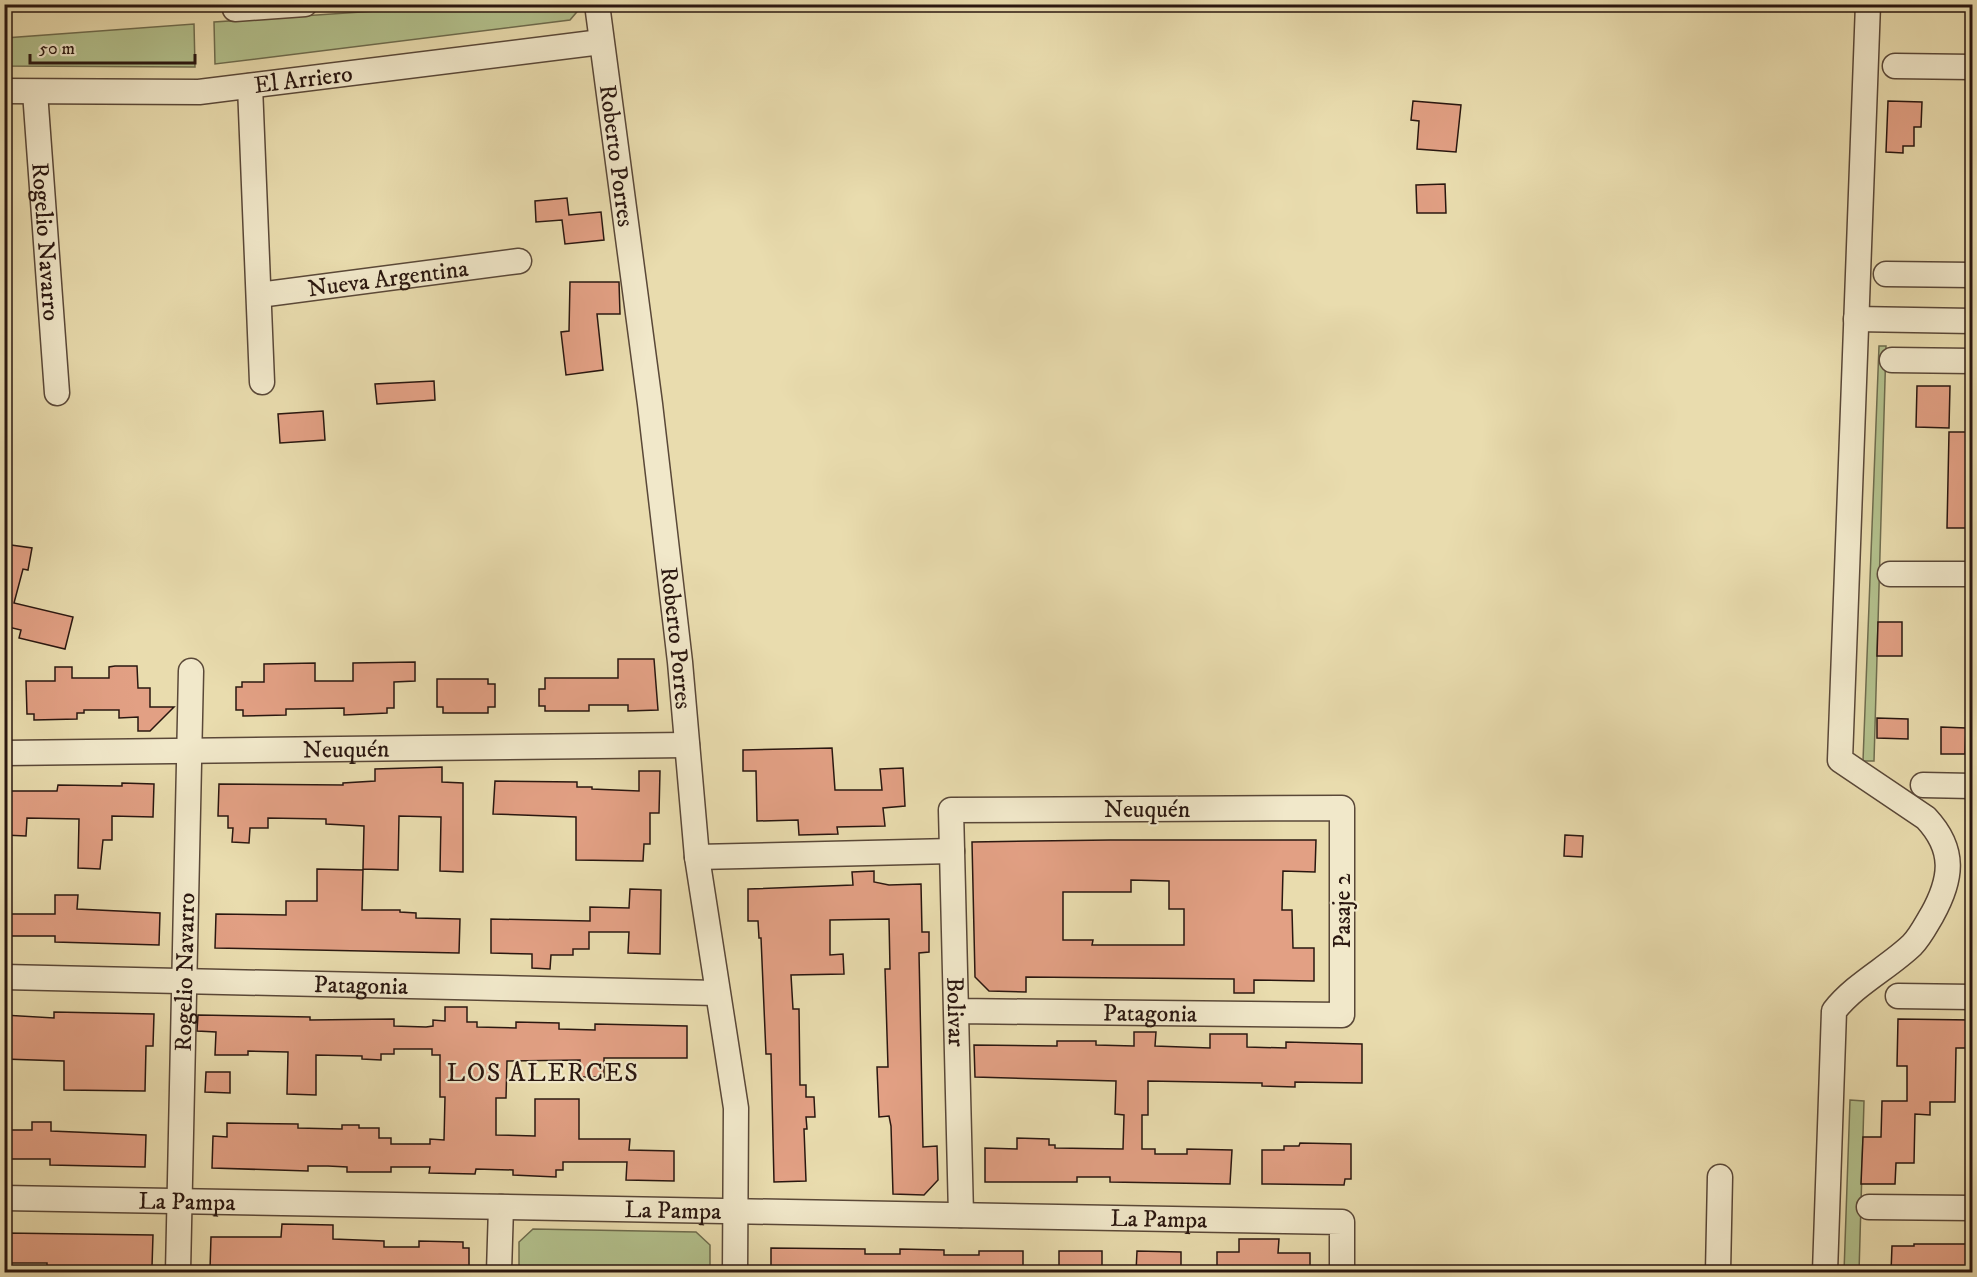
<svg xmlns="http://www.w3.org/2000/svg" width="1977" height="1277" viewBox="0 0 1977 1277" font-family="'IM FELL DW Pica',serif">
	<rect width="100%" height="100%" fill="#e9dcae"/>
	<filter id="stains"><feTurbulence type="fractalNoise" baseFrequency=".00333" numOctaves="4"/><feColorMatrix values="0 0 0 0 .2 0 0 0 0 .09 0 0 0 0 .02 0 0 0 .5 -.17"/></filter>
	<radialGradient id="worn" r=".72"><stop offset=".6" stop-color="#630" stop-opacity="0"/><stop offset="1" stop-color="#630" stop-opacity=".3"/></radialGradient>
	<path fill="#b3c18d" stroke="#6e6c4e" stroke-width="1.5" d="M 577,4 L 581,7 L 570,20 L 215,64 L 214,22 L 465,5 Z
		M 194,24 L 195,67 L 5,66 L 5,38 Z
		M 1879,346 L 1886,346 L 1874,761 L 1863,761 Z
		M 1850,1100 L 1864,1101 L 1859,1272 L 1844,1272 Z
		M 533,1229 L 696,1232 L 710,1245 L 710,1272 L 519,1272 L 519,1242 Z"/>
	<path fill="#e2a084" stroke="#2a1710" stroke-width="1.5" fill-rule="evenodd" d="M 1413,101 L 1461,105 L 1456,152 L 1417,149 L 1419,121 L 1411,120 Z
		M 1888,101 L 1922,102 L 1921,127 L 1914,127 L 1914,146 L 1903,146 L 1903,153 L 1886,152 Z
		M 1445,184 L 1446,213 L 1417,213 L 1416,185 Z
		M 567,198 L 569,215 L 601,212 L 604,240 L 565,244 L 562,220 L 536,222 L 535,201 Z
		M 570,282 L 619,282 L 620,314 L 597,314 L 603,370 L 566,375 L 561,332 L 569,331 Z
		M 434,381 L 435,400 L 377,404 L 375,384 Z
		M 1917,386 L 1950,386 L 1949,428 L 1916,427 Z
		M 323,411 L 325,440 L 280,443 L 278,414 Z
		M 1949,432 L 1967,432 L 1967,449 L 1972,449 L 1972,528 L 1947,528 Z
		M 4,544 L 32,548 L 28,570 L 23,569 L 14,603 L 73,617 L 65,649 L 19,638 L 21,630 L 4,626 Z
		M 1878,622 L 1902,622 L 1902,656 L 1877,656 Z
		M 618,659 L 654,659 L 658,710 L 628,711 L 628,705 L 589,705 L 589,711 L 545,711 L 545,706 L 539,706 L 539,689 L 545,689 L 545,678 L 618,678 Z
		M 415,662 L 415,681 L 394,682 L 394,708 L 387,708 L 387,713 L 344,715 L 344,708 L 293,709 L 286,709 L 286,715 L 243,716 L 243,710 L 236,710 L 236,687 L 242,687 L 242,682 L 264,682 L 264,664 L 315,663 L 315,681 L 353,681 L 353,663 Z
		M 115,666 L 137,666 L 138,688 L 150,688 L 150,707 L 174,707 L 150,731 L 138,731 L 138,717 L 119,718 L 119,710 L 84,710 L 84,713 L 77,713 L 77,719 L 34,720 L 34,714 L 27,714 L 26,681 L 55,681 L 55,667 L 72,667 L 72,678 L 109,678 L 109,667 Z
		M 437,679 L 488,679 L 488,684 L 495,684 L 495,707 L 488,707 L 488,713 L 443,713 L 443,707 L 437,707 Z
		M 1877,718 L 1908,719 L 1908,739 L 1877,738 Z
		M 1941,727 L 1966,728 L 1965,754 L 1941,754 Z
		M 832,748 L 835,790 L 882,790 L 880,769 L 903,768 L 905,806 L 883,808 L 885,826 L 837,827 L 838,834 L 799,835 L 798,820 L 757,821 L 756,771 L 743,771 L 743,750 Z
		M 442,767 L 442,782 L 463,783 L 463,872 L 440,871 L 441,817 L 399,816 L 398,870 L 363,869 L 364,826 L 326,824 L 326,819 L 268,818 L 268,828 L 250,828 L 249,843 L 232,842 L 233,828 L 228,828 L 228,816 L 218,816 L 219,784 L 343,785 L 343,783 L 375,781 L 375,769 Z
		M 639,771 L 660,771 L 659,813 L 650,813 L 650,844 L 644,844 L 643,861 L 576,860 L 576,817 L 493,814 L 495,781 L 577,782 L 577,787 L 592,787 L 592,789 L 639,791 Z
		M 122,783 L 154,784 L 153,817 L 112,816 L 112,840 L 103,840 L 100,869 L 78,868 L 79,819 L 27,818 L 26,836 L 4,835 L 4,795 L 7,795 L 7,791 L 57,791 L 58,785 L 122,786 Z
		M 1565,835 L 1583,836 L 1582,857 L 1564,856 Z
		M 1110,840 L 1316,840 L 1315,872 L 1283,871 L 1282,910 L 1292,910 L 1293,948 L 1314,948 L 1314,981 L 1254,980 L 1254,993 L 1234,993 L 1234,979 L 1026,977 L 1026,992 L 989,991 L 975,977 L 972,842 ZM 1131,880 L 1169,881 L 1169,909 L 1184,909 L 1184,945 L 1092,945 L 1093,940 L 1063,940 L 1063,892 L 1131,892 Z
		M 317,869 L 363,870 L 362,910 L 400,910 L 400,912 L 416,913 L 416,918 L 460,919 L 459,953 L 215,948 L 216,914 L 286,915 L 286,901 L 317,901 Z
		M 874,871 L 874,882 L 889,885 L 921,884 L 922,932 L 929,932 L 929,952 L 919,953 L 923,1147 L 937,1146 L 938,1180 L 924,1195 L 893,1194 L 891,1126 L 889,1116 L 879,1117 L 877,1067 L 888,1067 L 885,969 L 890,969 L 889,919 L 830,920 L 830,955 L 843,954 L 844,974 L 791,975 L 793,1009 L 799,1009 L 800,1085 L 806,1085 L 806,1097 L 814,1097 L 815,1117 L 806,1117 L 807,1129 L 804,1129 L 806,1181 L 774,1182 L 771,1054 L 766,1054 L 761,938 L 759,938 L 758,921 L 748,921 L 748,889 L 853,885 L 852,872 Z
		M 630,889 L 661,890 L 660,954 L 628,953 L 629,932 L 589,932 L 589,949 L 573,949 L 573,955 L 551,955 L 550,969 L 532,968 L 532,954 L 491,953 L 491,919 L 590,921 L 590,907 L 629,908 Z
		M 55,895 L 78,895 L 77,909 L 160,913 L 159,945 L 55,942 L 55,936 L 4,936 L 4,914 L 55,914 Z
		M 445,1007 L 467,1007 L 467,1022 L 477,1022 L 477,1027 L 516,1028 L 516,1022 L 559,1023 L 559,1029 L 595,1030 L 595,1024 L 687,1026 L 687,1058 L 604,1058 L 604,1077 L 579,1077 L 580,1060 L 507,1061 L 506,1098 L 496,1098 L 496,1135 L 535,1136 L 535,1099 L 579,1099 L 579,1139 L 630,1139 L 629,1150 L 674,1151 L 674,1181 L 626,1180 L 627,1162 L 563,1162 L 563,1170 L 556,1170 L 556,1177 L 513,1175 L 513,1170 L 476,1169 L 475,1174 L 429,1173 L 430,1167 L 391,1167 L 391,1172 L 347,1172 L 347,1167 L 328,1166 L 308,1166 L 308,1171 L 212,1168 L 213,1136 L 227,1137 L 227,1123 L 298,1124 L 298,1128 L 342,1129 L 342,1125 L 359,1125 L 359,1128 L 379,1128 L 379,1138 L 391,1138 L 391,1144 L 430,1144 L 430,1139 L 444,1140 L 445,1097 L 440,1097 L 440,1055 L 432,1055 L 432,1049 L 394,1049 L 394,1054 L 381,1054 L 381,1060 L 362,1059 L 362,1056 L 316,1055 L 316,1095 L 287,1094 L 288,1052 L 248,1051 L 248,1055 L 215,1055 L 216,1032 L 197,1031 L 198,1015 L 310,1017 L 310,1020 L 394,1019 L 394,1026 L 426,1027 L 433,1026 L 433,1020 L 445,1021 Z
		M 54,1012 L 154,1014 L 153,1046 L 146,1046 L 145,1091 L 64,1090 L 64,1061 L 4,1059 L 4,1015 L 54,1018 Z
		M 1898,1019 L 1972,1020 L 1972,1048 L 1956,1048 L 1955,1102 L 1930,1102 L 1930,1115 L 1915,1114 L 1914,1163 L 1896,1163 L 1895,1184 L 1861,1184 L 1863,1137 L 1881,1137 L 1882,1101 L 1907,1101 L 1907,1066 L 1897,1066 Z
		M 1134,1032 L 1156,1032 L 1155,1046 L 1210,1048 L 1210,1034 L 1247,1034 L 1247,1047 L 1286,1048 L 1286,1042 L 1362,1044 L 1362,1083 L 1295,1082 L 1295,1087 L 1262,1086 L 1262,1083 L 1148,1081 L 1148,1115 L 1142,1115 L 1142,1149 L 1155,1149 L 1155,1154 L 1187,1154 L 1187,1149 L 1232,1150 L 1230,1184 L 1110,1182 L 1110,1177 L 1077,1177 L 1077,1182 L 985,1182 L 985,1148 L 1017,1149 L 1017,1138 L 1049,1139 L 1049,1145 L 1055,1145 L 1055,1148 L 1123,1149 L 1124,1115 L 1115,1114 L 1116,1081 L 975,1077 L 974,1045 L 1057,1046 L 1057,1041 L 1096,1041 L 1096,1045 L 1134,1046 Z
		M 206,1072 L 230,1072 L 230,1093 L 205,1092 Z
		M 32,1122 L 51,1122 L 51,1131 L 146,1135 L 145,1167 L 50,1165 L 50,1159 L 4,1159 L 4,1130 L 32,1130 Z
		M 1300,1143 L 1351,1144 L 1351,1179 L 1345,1179 L 1344,1185 L 1262,1184 L 1262,1150 L 1284,1150 L 1284,1146 L 1299,1146 Z
		M 282,1224 L 333,1225 L 333,1239 L 384,1241 L 384,1247 L 419,1247 L 419,1241 L 463,1242 L 463,1248 L 469,1248 L 469,1271 L 301,1272 L 210,1269 L 211,1237 L 281,1237 Z
		M 4,1233 L 153,1235 L 152,1267 L 122,1266 L 122,1272 L 59,1272 L 59,1269 L 47,1268 L 47,1263 L 4,1263 Z
		M 1239,1239 L 1279,1239 L 1278,1253 L 1310,1253 L 1310,1272 L 1217,1272 L 1217,1252 L 1239,1252 Z
		M 1914,1244 L 1968,1244 L 1968,1272 L 1891,1272 L 1892,1246 L 1914,1246 Z
		M 771,1248 L 865,1249 L 865,1254 L 900,1254 L 900,1249 L 944,1250 L 944,1255 L 979,1255 L 979,1251 L 1023,1251 L 1023,1272 L 771,1272 Z
		M 1059,1251 L 1102,1251 L 1102,1272 L 1059,1272 Z
		M 1137,1251 L 1181,1252 L 1181,1272 L 1136,1272 Z"/>
	<g fill="none" stroke-linecap="round" stroke-linejoin="round">
		<defs>
			<g id="street">
				<path id="s1" d="M 597,4 L 650,404 L 680,662 L 697,857 L 736,1108 L 735,1272"/>
				<path d="M 235,9 L 305,4"/>
				<path d="M 1895,66 L 1972,67"/>
				<path d="M 250,86 L 262,382"/>
				<path id="s2" d="M 4,91 L 199,92 L 601,42"/>
				<path id="s3" d="M 35,92 L 57,393"/>
				<path d="M 1886,274 L 1972,275"/>
				<path id="s4" d="M 259,295 L 519,261"/>
				<path d="M 1856,319 L 1972,321"/>
				<path d="M 1892,360 L 1972,361"/>
				<path d="M 1890,574 L 1972,574"/>
				<path id="s5" d="M 4,753 L 687,745"/>
				<path d="M 1923,785 L 1972,786"/>
				<path d="M 697,857 L 952,851"/>
				<path id="s6" d="M 4,977 L 717,993"/>
				<path d="M 1898,996 L 1972,997"/>
				<path id="s7" d="M 956,1011 L 1342,1015 L 1342,808 L 951,810 L 961,1215"/>
				<path id="s8" d="M 4,1198 L 1342,1222 L 1342,1272"/>
				<path d="M 1869,1207 L 1972,1208"/>
				<path id="s9" d="M 178,1272 L 191,671"/>
				<path d="M 499,1272 L 501,1207"/>
				<path d="M 1718,1272 L 1720,1177"/>
				<path d="M 1825,1272 L 1834,1011 C 1855,984 1888,968 1912,945 C 1920,937 1926,925 1932,915 C 1952,879 1956,850 1926,818 L 1840,760 L 1868,4"/>
			</g>
		</defs>
		<use href="#street" stroke="#5a4838" stroke-width="27"/>
		<use href="#street" stroke="#f1e8ca" stroke-width="24"/>
	</g>
	<g text-anchor="middle" stroke-width="4.5" stroke-linejoin="round" paint-order="stroke">
		<g font-size="24" fill="#2a1710" stroke="#f1e8ca">
			<text dy="8" stroke="none"><textPath href="#s2" startOffset="300">El Arriero</textPath></text>
			<text dy="8" stroke="none"><textPath href="#s1" startOffset="153">Roberto Porres</textPath></text>
			<text dy="8" stroke="none"><textPath href="#s3" startOffset="150">Rogelio Navarro</textPath></text>
			<text dy="8" stroke="none"><textPath href="#s4" startOffset="130">Nueva Argentina</textPath></text>
			<text dy="8" stroke="none"><textPath href="#s1" startOffset="639">Roberto Porres</textPath></text>
			<text dy="8" stroke="none"><textPath href="#s5" startOffset="342">Neuquén</textPath></text>
			<text x="1147" y="817">Neuquén</text>
			<text transform="translate(1342 911) rotate(-90)" y="8">Pasaje 2</text>
			<text dy="8" stroke="none"><textPath href="#s9" startOffset="300">Rogelio Navarro</textPath></text>
			<text dy="8" stroke="none"><textPath href="#s6" startOffset="357">Patagonia</textPath></text>
			<text dy="8" stroke="none"><textPath href="#s7" startOffset="1186">Bolivar</textPath></text>
			<text dy="8" stroke="none"><textPath href="#s7" startOffset="194">Patagonia</textPath></text>
			<text dy="8" stroke="none"><textPath href="#s8" startOffset="183">La Pampa</textPath></text>
			<text dy="8" stroke="none"><textPath href="#s8" startOffset="669">La Pampa</textPath></text>
			<text dy="8" stroke="none"><textPath href="#s8" startOffset="1155">La Pampa</textPath></text>
		</g>
		<g font-size="26" letter-spacing="1.5" fill="#2a1710" stroke="#f1e8ca">
			<text x="543" y="1081">LOS ALERCES</text>
		</g>
	</g>
	<rect width="1977" height="1277" fill="none" stroke="#e9dcae" stroke-width="24"/>
	<rect x="6" y="6" width="1965" height="1265" fill="none" stroke="#2a1710" stroke-width="3"/>
	<rect x="12" y="12" width="1953" height="1253" fill="none" stroke="#2a1710" stroke-width="1.5"/>
	<path d="M30 54v9h165v-9" fill="none" stroke="#2a1710" stroke-width="3"/>
	<text x="39" y="54" font-size="18" fill="#2a1710" stroke="#f1e8ca" stroke-width="4.5" paint-order="stroke">50 m</text>
	<rect width="100%" height="100%" filter="url(#stains)"/>
	<rect width="100%" height="100%" fill="url(#worn)"/>
</svg>
